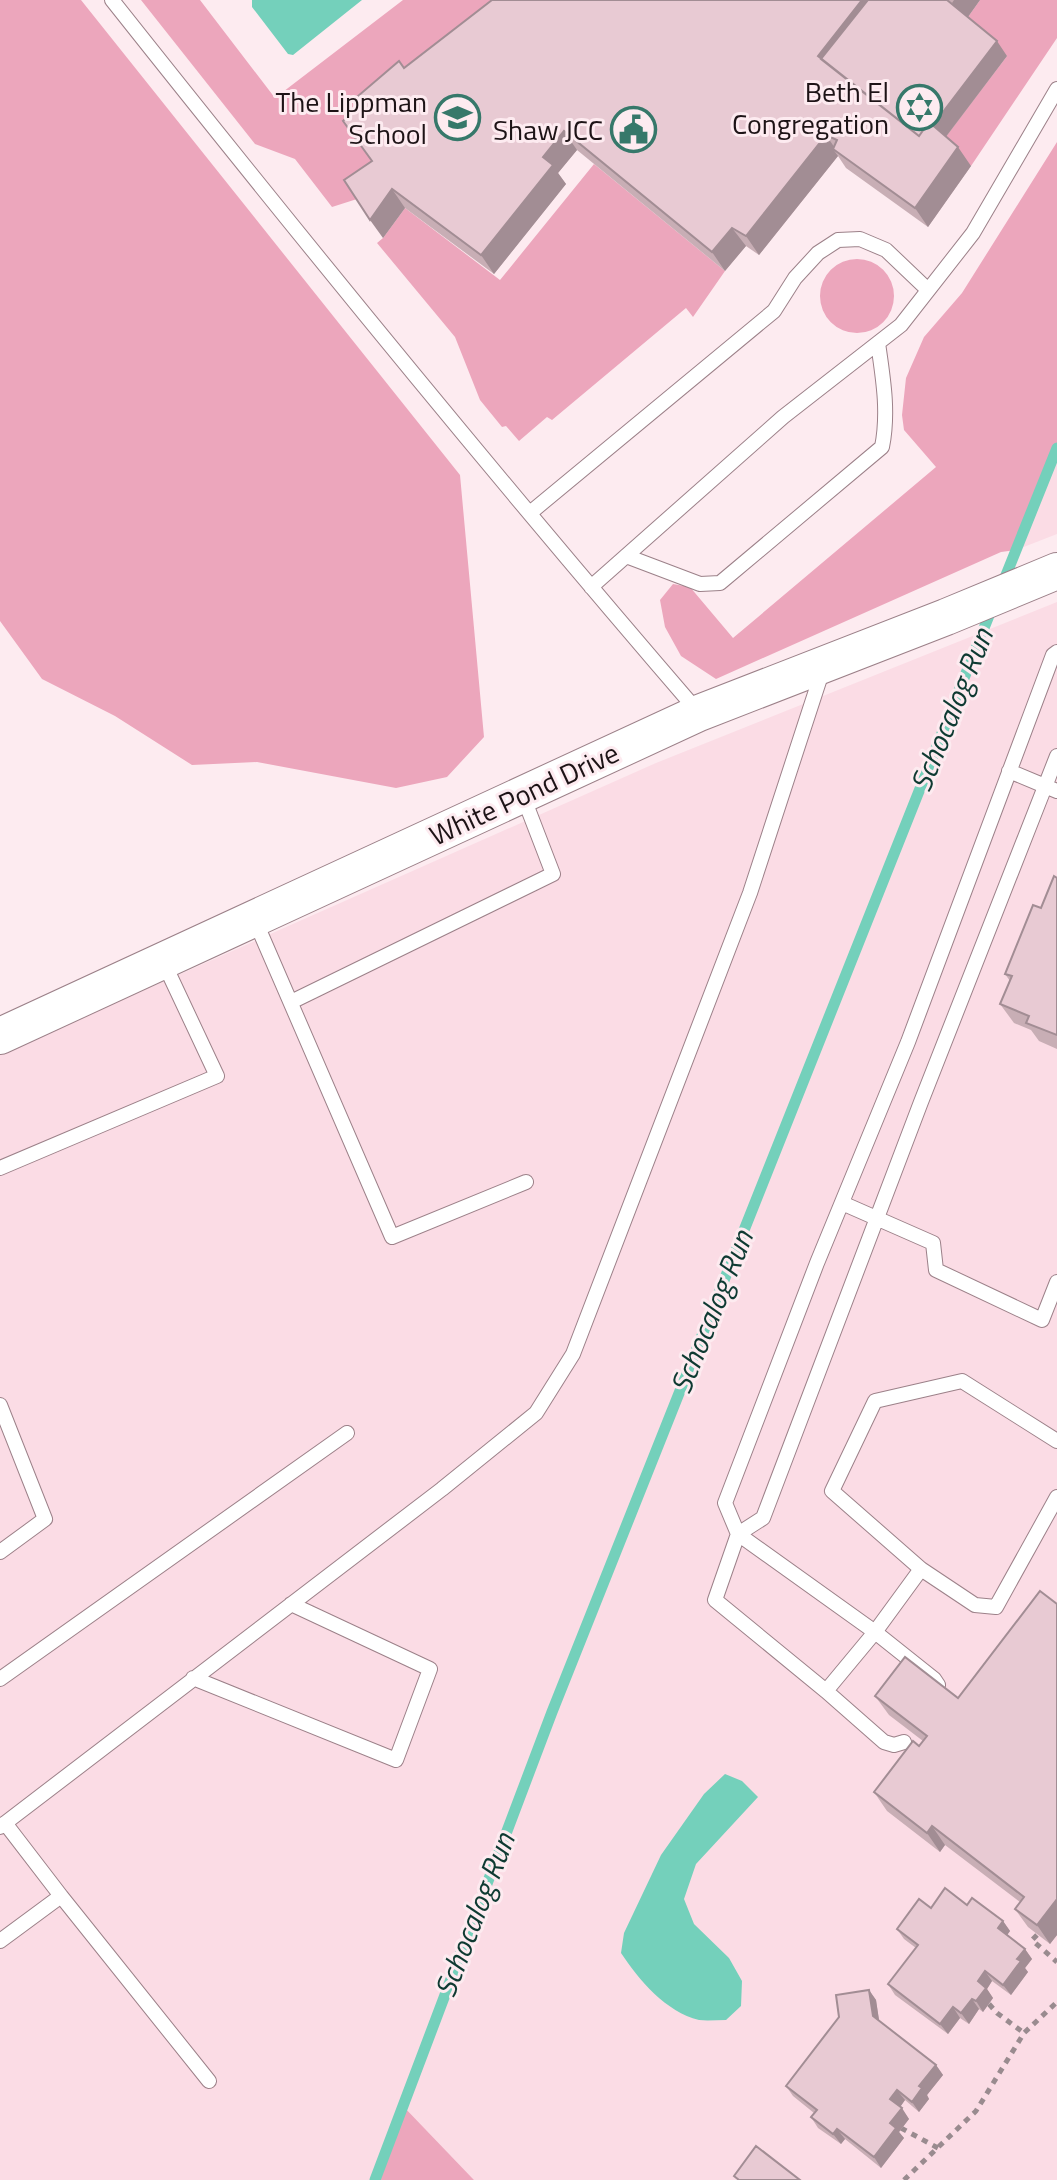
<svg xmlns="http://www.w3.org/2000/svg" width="1057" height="2180" viewBox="0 0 1057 2180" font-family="'Titillium Web',sans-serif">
	<rect width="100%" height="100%" fill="#fdebf0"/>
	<path fill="#fbdce5" d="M 1057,448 L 1057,534 L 1016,550 L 1025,528 Z
		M 1057,602 L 1057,2180 L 474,2180 L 404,2107 L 375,2180 L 0,2180 L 0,1054 L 656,763 Z"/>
	<path fill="#eca6bc" d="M 0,0 L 81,0 L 460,475 L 484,737 L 447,777 L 396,788 L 257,762 L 192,765 L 115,716 L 42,679 L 0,621 Z
		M 141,0 L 200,0 L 275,98 L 403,0 L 493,0 L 385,179 L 357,199 L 332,207 L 295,159 L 255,144 Z
		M 980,0 L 1057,0 L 1057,38 L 971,166 L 942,141 L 1007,56 L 965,21 Z
		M 1057,142 L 1057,448 L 1016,550 L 1001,552 L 716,679 L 681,656 L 665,627 L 660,600 L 673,584 L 690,587 L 733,638 L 936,467 L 904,430 L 902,415 L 906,378 L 924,337 L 962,293 Z
		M 594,164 L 725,271 L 693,317 L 686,308 L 552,420 L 547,417 L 519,441 L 506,426 L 502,427 L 480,400 L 455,337 L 377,243 L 383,238 L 405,208 L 500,280 Z
		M820 296a37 37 0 1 1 74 0a37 37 0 1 1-74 0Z
		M 403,2106 L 474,2180 L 375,2180 Z"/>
	<path fill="#74d0bb" d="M 252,0 L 362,0 L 293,55 L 288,54 L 252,7 Z
		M 725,1774 L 742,1781 L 758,1797 L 696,1864 L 684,1899 L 694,1924 L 729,1958 L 742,1981 L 741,2006 L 726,2020 C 717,2020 707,2021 699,2020 C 666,2012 639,1980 621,1953 L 624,1933 L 661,1855 L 704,1794 Z"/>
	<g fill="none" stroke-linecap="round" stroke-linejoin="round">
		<path stroke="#74d0bb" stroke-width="11" d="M 1002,585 L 1057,448
			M 375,2180 L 552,1712 L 992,608"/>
		<defs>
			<path id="service" d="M 112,0 C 303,241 498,480 699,713
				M 530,513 L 774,311 L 795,278 L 818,253 L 838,240 L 860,239 L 886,250 L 928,290
				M 626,556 L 700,584 L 720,583 L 882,447 C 889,412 883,378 878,343
				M 591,587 L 783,417 L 901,325 L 973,233 L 1057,89
				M 1057,652 L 1053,655 L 908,1042 L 817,1263 L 725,1503 L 738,1534 L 763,1518 L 921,1102 L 1057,756
				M 1009,771 L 1057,791
				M 254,918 L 392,1237 L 526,1182
				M 291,1002 L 553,874 L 523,796
				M 0,1168 L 217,1076 L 163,961
				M 842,1203 L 933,1243 L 936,1270 L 1042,1320 L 1057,1282
				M 0,1405 L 45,1519 L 0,1552
				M 1057,1441 L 962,1381 L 875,1401 L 832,1491 L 921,1569 L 975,1605 L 996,1607 L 1057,1497
				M 921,1569 L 875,1632 L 738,1534 L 715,1600 L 826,1691 L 875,1632 L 934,1679 L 938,1685
				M 193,1678 L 396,1760 L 430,1669 L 291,1604
				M 0,1679 L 347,1433
				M 826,1691 L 884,1742 L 894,1745 L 904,1742
				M 5,1823 L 61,1896
				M 0,1827 L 442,1489 L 536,1413 L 573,1354 L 750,893 L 823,669
				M 0,1941 L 61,1896 L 209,2081"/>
			<path id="tertiary" d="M 0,1036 L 699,713 L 946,617 L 1057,571"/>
		</defs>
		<use href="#service" stroke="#9c8189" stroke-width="16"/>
		<use href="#tertiary" stroke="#9c8189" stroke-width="38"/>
		<path stroke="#998b8f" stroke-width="5" stroke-dasharray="6 6" stroke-linecap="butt" d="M 1037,1935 L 1032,1940 L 1057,1962
			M 989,2004 L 997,2013 L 1024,2033
			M 901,2128 L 938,2148
			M 904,2180 L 976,2111 L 1024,2033 L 1057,2002"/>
		<use href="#service" stroke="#fff" stroke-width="14"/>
		<use href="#tertiary" stroke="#fff" stroke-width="36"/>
	</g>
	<path fill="#c8aeb5" d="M 492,0 L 980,0 L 968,17 L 1007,56 L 946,137 L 971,166 L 928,227 L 846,168 L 838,156 L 759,255 L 746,246 L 725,271 L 577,150 L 558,173 L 566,184 L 494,274 L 405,208 L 383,238 L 363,103 L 358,96 L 404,68 Z
		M 1057,878 L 1057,1049 L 1039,1041 L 1031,1030 L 1014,1023 L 1000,1004 L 1010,981 L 1005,974 Z
		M 1057,1604 L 1057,1935 L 1050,1944 L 1028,1927 L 1015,1909 L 1020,1902 L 945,1845 L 940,1852 L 887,1811 L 874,1792 L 923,1741 L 889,1715 L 875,1696 L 958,1698 Z
		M 967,1905 L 1003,1921 L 1010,1931 L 1007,1935 L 1025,1949 L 1032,1959 L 1025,1968 L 1028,1972 L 1011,1995 L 992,1981 L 987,1989 L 993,1998 L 983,2012 L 979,2009 L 969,2024 L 960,2018 L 948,2034 L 895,1995 L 888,1984 L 916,1948 L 904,1939 L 897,1929 L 931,1908 Z
		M 869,1990 L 876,2000 L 879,2021 L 936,2065 L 943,2075 L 927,2095 L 929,2099 L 919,2112 L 905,2100 L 900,2107 L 909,2119 L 899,2132 L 904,2138 L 881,2168 L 845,2139 L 841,2144 L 818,2128 L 811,2117 L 814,2113 L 793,2096 L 786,2086 Z"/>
	<path fill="#a28d94" d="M 862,0 L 889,0 L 834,71 L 818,56 Z
		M 954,0 L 980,0 L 965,21 L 952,3 Z
		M 997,41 L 1007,56 L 932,155 L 922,140 Z
		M 564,131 L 577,150 L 558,173 L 566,184 L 494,274 L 481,255 L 543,157 Z
		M 826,135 L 839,154 L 833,149 L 838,156 L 759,255 L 746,236 Z
		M 958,147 L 971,166 L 928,227 L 915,208 Z
		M 392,189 L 405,208 L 383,238 L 370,220 Z
		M 732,228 L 746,246 L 725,271 L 712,252 Z
		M 932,1826 L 945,1845 L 940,1852 L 927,1833 Z
		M 1057,1899 L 1057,1935 L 1050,1944 L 1037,1925 Z
		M 1003,1921 L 1010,1931 L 1005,1938 L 998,1928 Z
		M 1025,1949 L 1032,1959 L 1025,1968 L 1028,1972 L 1011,1995 L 1003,1985 L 1017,1959 Z
		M 985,1971 L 992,1981 L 987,1989 L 993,1998 L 983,2012 L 976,2001 L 978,1981 Z
		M 869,1990 L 876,2000 L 880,2026 L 873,2016 Z
		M 972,1999 L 979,2009 L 969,2024 L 961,2013 Z
		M 953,2007 L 960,2018 L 948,2034 L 940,2024 Z
		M 936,2065 L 943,2075 L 927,2095 L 929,2099 L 919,2112 L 912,2102 L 919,2086 Z
		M 897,2090 L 905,2100 L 898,2110 L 890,2099 Z
		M 902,2108 L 909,2119 L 899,2132 L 904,2138 L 881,2168 L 874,2157 L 890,2123 Z
		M 837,2129 L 845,2139 L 841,2144 L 833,2134 Z"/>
	<path fill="#e8cad3" stroke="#a28d94" stroke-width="2" d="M 492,0 L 862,0 L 818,56 L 919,136 L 929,122 L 958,147 L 915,208 L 833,149 L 837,140 L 826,135 L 746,236 L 732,228 L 712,252 L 564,131 L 543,157 L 553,165 L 481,255 L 392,189 L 370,220 L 344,180 L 372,161 L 343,121 L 364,103 L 358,96 L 399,61 L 404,68 Z
		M 868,0 L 947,0 L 997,41 L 933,125 L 929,122 L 919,136 L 821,59 Z
		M 1054,876 L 1057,878 L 1057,1035 L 1026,1023 L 1029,1016 L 1000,1004 L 1012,976 L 1005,974 L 1033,905 L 1041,908 Z
		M 1040,1591 L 1057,1604 L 1057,1899 L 1037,1925 L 1015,1909 L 1024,1897 L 932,1826 L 927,1833 L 874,1792 L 913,1741 L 919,1746 L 927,1736 L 875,1696 L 905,1657 L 958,1698 Z
		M 945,1888 L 967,1905 L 972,1898 L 1003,1921 L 998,1928 L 1025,1949 L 1017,1959 L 1021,1961 L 1003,1985 L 985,1971 L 978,1981 L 986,1988 L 976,2001 L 972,1999 L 961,2013 L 953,2007 L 940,2024 L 888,1984 L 918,1945 L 897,1929 L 919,1899 L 931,1908 Z
		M 869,1990 L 873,2016 L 936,2065 L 919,2086 L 922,2088 L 912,2102 L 897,2090 L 890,2099 L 902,2108 L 890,2123 L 896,2128 L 874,2157 L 837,2129 L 833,2134 L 811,2117 L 817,2110 L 786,2086 L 839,2017 L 836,1995 Z
		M 756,2146 L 800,2180 L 739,2180 L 734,2176 Z"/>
	<defs>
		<symbol id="synagogue-ring" viewBox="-11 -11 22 22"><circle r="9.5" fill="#fdebf0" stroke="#36786a" stroke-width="1.5"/><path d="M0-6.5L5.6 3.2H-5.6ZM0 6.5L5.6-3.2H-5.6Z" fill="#36786a"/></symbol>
		<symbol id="school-ring" viewBox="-11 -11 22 22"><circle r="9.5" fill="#fdebf0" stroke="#36786a" stroke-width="1.5"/><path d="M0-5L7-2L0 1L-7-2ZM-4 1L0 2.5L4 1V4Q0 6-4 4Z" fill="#36786a"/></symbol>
		<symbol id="civic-ring" viewBox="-11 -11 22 22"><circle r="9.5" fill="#fdebf0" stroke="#36786a" stroke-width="1.5"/><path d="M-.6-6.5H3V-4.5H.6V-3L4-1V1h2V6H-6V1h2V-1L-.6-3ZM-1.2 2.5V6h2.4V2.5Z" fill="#36786a"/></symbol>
	</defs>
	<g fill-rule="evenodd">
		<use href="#synagogue-ring" x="894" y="82" width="51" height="51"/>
		<use href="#school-ring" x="432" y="92" width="51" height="51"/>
		<use href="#civic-ring" x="608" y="104" width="51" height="51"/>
	</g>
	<g text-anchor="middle" stroke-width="6" stroke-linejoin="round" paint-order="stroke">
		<g font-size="28" fill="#1d1316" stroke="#fdebf0" text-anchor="end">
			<text x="889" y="102">Beth El<tspan x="889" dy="32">Congregation</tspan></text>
			<text x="427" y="112">The Lippman<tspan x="427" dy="32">School</tspan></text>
			<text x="603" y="140">Shaw JCC</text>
		</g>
		<g font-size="28" fill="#1d1316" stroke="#fdebf0">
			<text transform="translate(524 794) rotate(-25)" y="10">White Pond Drive</text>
		</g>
		<g font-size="30" font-style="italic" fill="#0e3a32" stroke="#fdebf0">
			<text transform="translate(952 710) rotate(-68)" y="10">Schocalog Run</text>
			<text transform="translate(712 1312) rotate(-68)" y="10">Schocalog Run</text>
			<text transform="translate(475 1915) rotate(-69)" y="10">Schocalog Run</text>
		</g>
	</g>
</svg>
